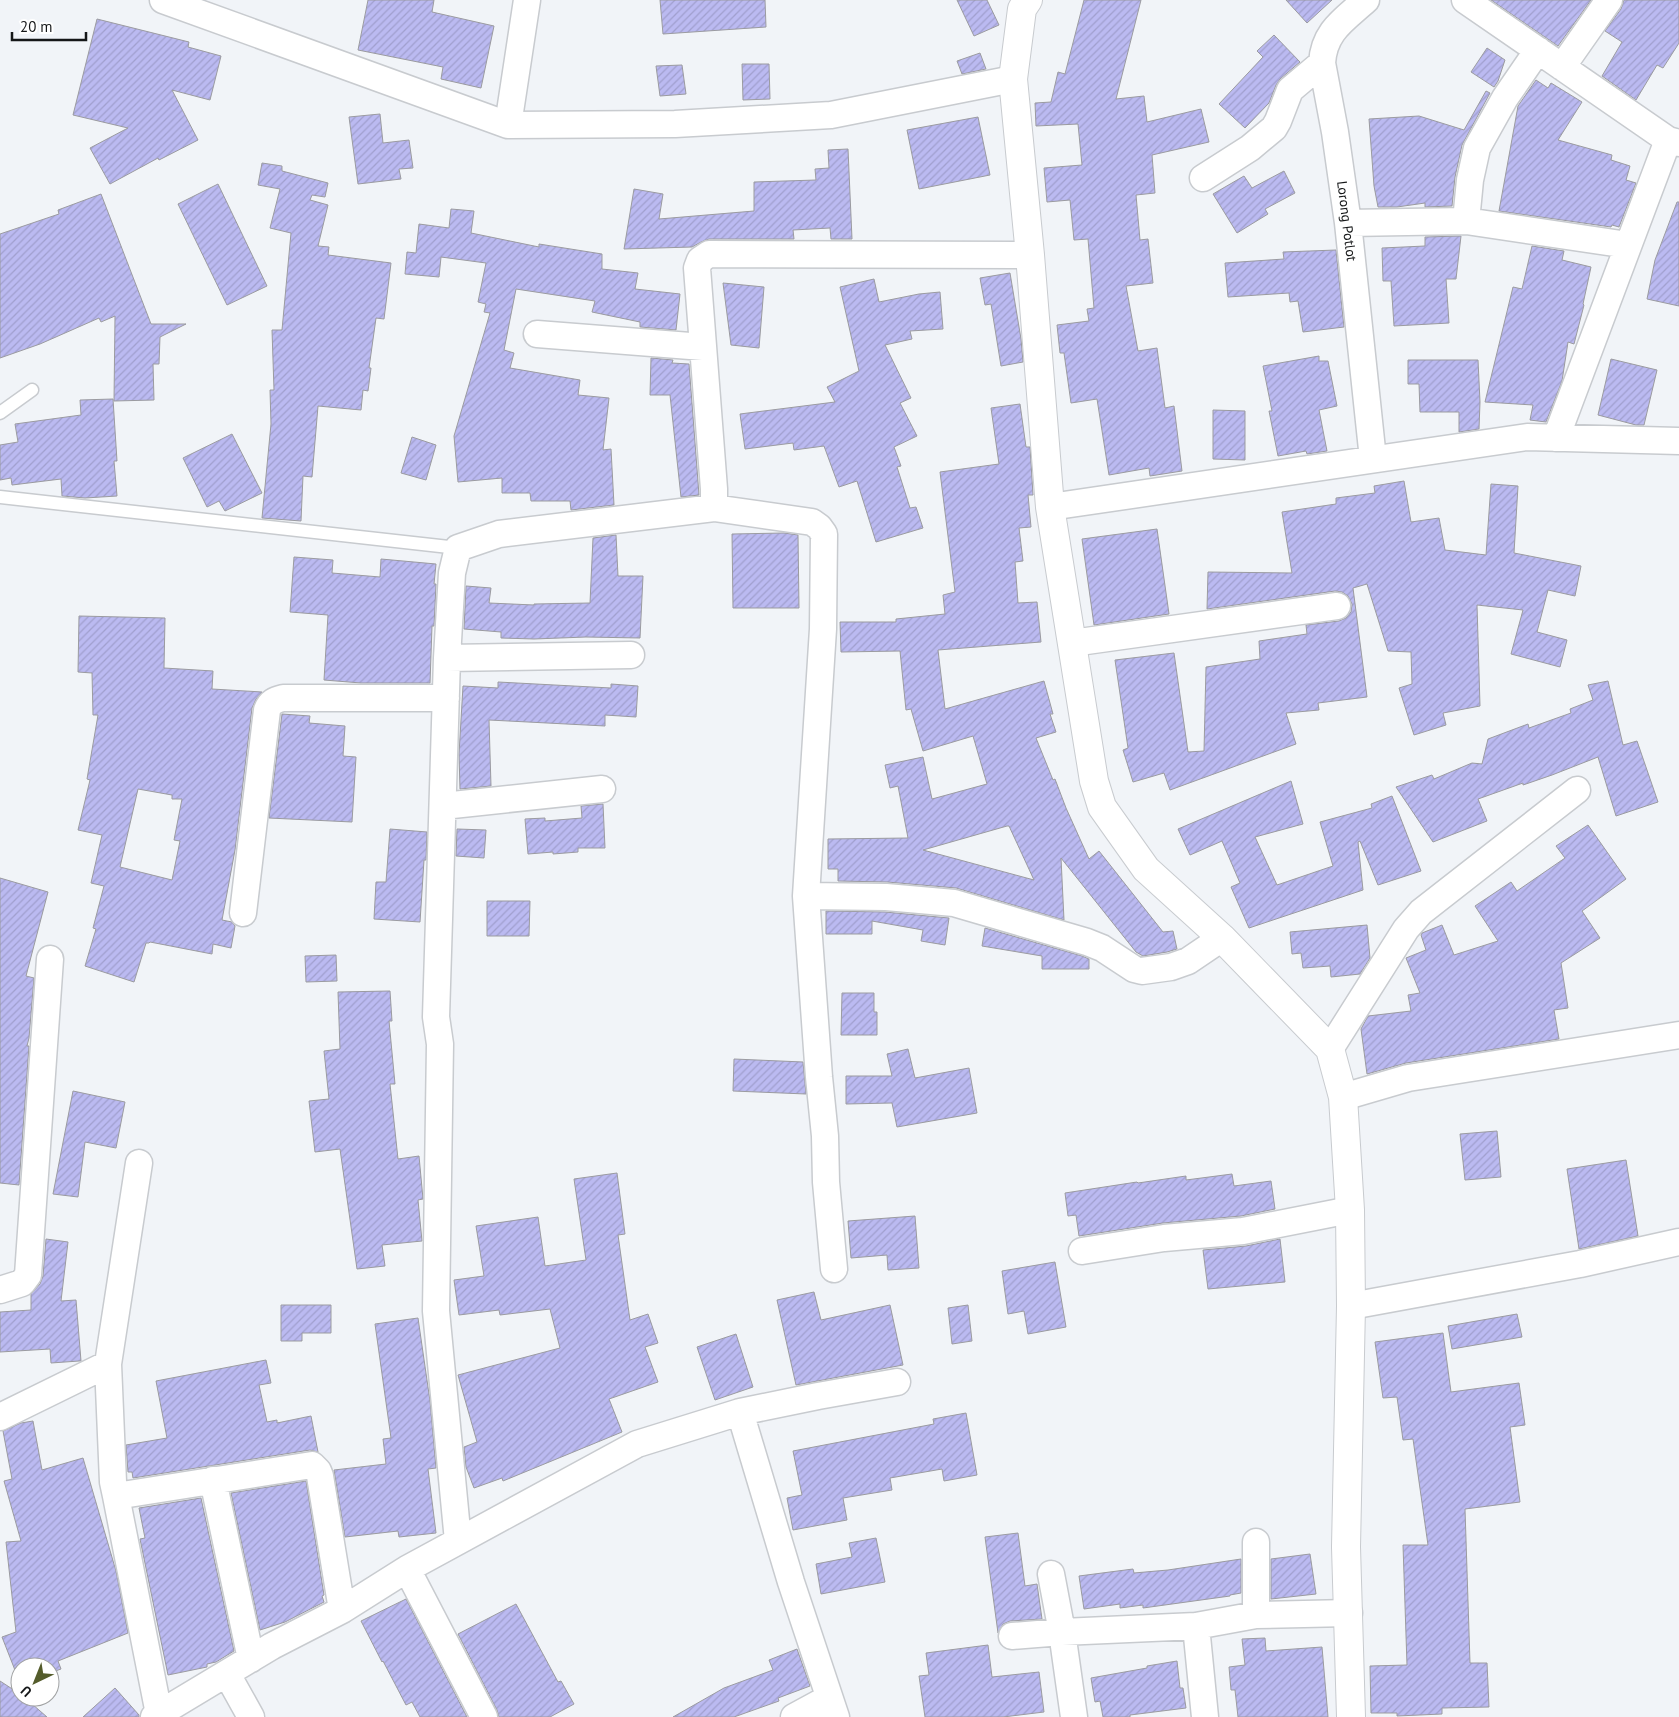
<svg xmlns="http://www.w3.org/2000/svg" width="1679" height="1717" viewBox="0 0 1679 1717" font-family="'PT Sans',sans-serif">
	<defs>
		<pattern id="building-hatch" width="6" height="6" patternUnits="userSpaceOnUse" patternTransform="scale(1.25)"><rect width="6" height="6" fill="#bbbaf1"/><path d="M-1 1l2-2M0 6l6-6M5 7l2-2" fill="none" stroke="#a09fce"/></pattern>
	</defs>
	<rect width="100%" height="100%" fill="#f1f4f8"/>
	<path fill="url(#building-hatch)" stroke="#9b9ba0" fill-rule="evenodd" d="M 368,0 L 434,0 L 432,12 L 494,26 L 481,88 L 441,79 L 443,67 L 358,50 Z
		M 660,0 L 765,0 L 766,27 L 663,34 Z
		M 957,0 L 987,0 L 999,25 L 974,36 Z
		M 1084,0 L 1141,0 L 1116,99 L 1144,96 L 1147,122 L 1201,109 L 1209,142 L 1152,155 L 1155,193 L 1136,195 L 1140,240 L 1148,239 L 1153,283 L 1126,286 L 1138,351 L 1157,348 L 1165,408 L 1174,406 L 1182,471 L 1150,476 L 1149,468 L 1109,475 L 1097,399 L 1071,403 L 1064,353 L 1060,353 L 1057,325 L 1089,321 L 1087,309 L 1094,308 L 1088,239 L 1074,240 L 1070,200 L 1047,202 L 1044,168 L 1082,165 L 1078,124 L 1036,126 L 1035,103 L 1051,102 L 1058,72 L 1065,74 Z
		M 1286,0 L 1332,0 L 1307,23 Z
		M 1491,0 L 1591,0 L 1558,46 Z
		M 1624,0 L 1679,0 L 1679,43 L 1663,68 L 1657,65 L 1636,100 L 1602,76 L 1622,42 L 1605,31 L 1621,9 Z
		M 97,19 L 189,42 L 188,47 L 221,56 L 210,100 L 172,90 L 198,140 L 159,160 L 158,158 L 110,184 L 90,148 L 128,128 L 73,115 Z
		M 1274,35 L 1300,62 L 1280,79 L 1276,85 L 1269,103 L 1245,128 L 1219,104 L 1263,57 L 1257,51 Z
		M 1487,48 L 1505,60 L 1498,81 L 1494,87 L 1471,72 Z
		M 980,53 L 986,69 L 962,74 L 957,61 Z
		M 742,64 L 769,64 L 770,99 L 743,100 Z
		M 682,65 L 686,94 L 660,96 L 656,66 Z
		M 1536,80 L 1548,88 L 1551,83 L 1582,102 L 1558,140 L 1612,155 L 1611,160 L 1630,166 L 1626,180 L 1636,183 L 1619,227 L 1612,225 L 1611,227 L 1499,211 L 1518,106 Z
		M 1486,91 L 1490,93 L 1462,145 L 1455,177 L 1452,206 L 1425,207 L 1425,203 L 1397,207 L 1378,207 L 1374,186 L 1369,119 L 1419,116 L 1464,130 Z
		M 380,114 L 383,143 L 409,140 L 413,168 L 399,169 L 401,179 L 358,184 L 349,117 Z
		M 978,117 L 990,175 L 919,189 L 907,130 Z
		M 848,149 L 852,239 L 831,239 L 830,228 L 793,230 L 794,239 L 709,239 L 701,242 L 692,247 L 624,249 L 634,189 L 663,194 L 659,219 L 754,211 L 754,182 L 816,180 L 815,169 L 829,168 L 828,150 Z
		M 262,163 L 282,166 L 282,171 L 328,183 L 325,197 L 312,195 L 310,200 L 328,205 L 318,246 L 329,247 L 328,255 L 391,263 L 384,319 L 376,318 L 369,368 L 371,368 L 368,391 L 363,390 L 361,410 L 318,406 L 312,477 L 303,476 L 301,521 L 262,518 L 271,424 L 270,390 L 274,390 L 272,330 L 282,330 L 291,233 L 270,228 L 280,189 L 258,185 Z
		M 1284,171 L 1295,193 L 1265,209 L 1268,214 L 1237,233 L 1213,194 L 1244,176 L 1252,188 Z
		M 218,184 L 267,286 L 227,305 L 178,204 Z
		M 101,194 L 151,324 L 186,324 L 160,337 L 159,364 L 153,364 L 154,400 L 114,401 L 115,316 L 101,322 L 99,318 L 40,344 L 0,358 L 0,234 L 59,214 L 58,210 Z
		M 1677,202 L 1679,202 L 1679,306 L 1647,299 L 1655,260 Z
		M 451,209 L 474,211 L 471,233 L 539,247 L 539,244 L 602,254 L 602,269 L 638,273 L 635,289 L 680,294 L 676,330 L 640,327 L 640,322 L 592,312 L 595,301 L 516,289 L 504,350 L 514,353 L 510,368 L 580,380 L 578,395 L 609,398 L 603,450 L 611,449 L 614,505 L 571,510 L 570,501 L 531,501 L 530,493 L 502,493 L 502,478 L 458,482 L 454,436 L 490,313 L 484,312 L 486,304 L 478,302 L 486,263 L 441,257 L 439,277 L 405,274 L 407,252 L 416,253 L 419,224 L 449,228 Z
		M 1461,236 L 1456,279 L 1446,279 L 1449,323 L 1394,326 L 1391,281 L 1383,281 L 1382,248 L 1425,246 L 1425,237 Z
		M 1532,246 L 1564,251 L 1562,260 L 1591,267 L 1583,304 L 1584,305 L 1574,344 L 1568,342 L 1562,381 L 1546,422 L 1530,420 L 1533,405 L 1485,402 L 1513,287 L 1522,289 Z
		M 1336,250 L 1344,327 L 1303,332 L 1298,301 L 1290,302 L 1289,293 L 1228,297 L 1225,263 L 1284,259 L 1283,252 Z
		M 1010,273 L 1021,339 L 1023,362 L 1001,366 L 991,304 L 985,305 L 980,278 Z
		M 874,279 L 879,302 L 919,294 L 940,292 L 943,329 L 910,331 L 912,339 L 885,345 L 911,398 L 900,403 L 917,436 L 894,447 L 901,466 L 897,467 L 910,508 L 916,507 L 923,528 L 876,542 L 857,481 L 839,487 L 824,446 L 794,450 L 793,443 L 745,449 L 740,414 L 835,402 L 827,387 L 859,371 L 840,287 Z
		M 723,283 L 764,287 L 759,348 L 731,345 Z
		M 1319,356 L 1319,361 L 1328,361 L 1337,406 L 1319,410 L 1327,451 L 1307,454 L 1306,451 L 1278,456 L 1269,411 L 1272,411 L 1263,366 Z
		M 651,358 L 673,360 L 672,363 L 689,364 L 699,495 L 681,497 L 670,395 L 650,395 Z
		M 1611,359 L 1657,370 L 1644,425 L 1636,425 L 1598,415 Z
		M 1408,360 L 1478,360 L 1480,402 L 1479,429 L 1459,432 L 1459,412 L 1420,412 L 1419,384 L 1408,384 Z
		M 113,399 L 117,461 L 114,461 L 117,496 L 85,498 L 62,496 L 61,479 L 12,485 L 11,478 L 0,480 L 0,445 L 18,442 L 15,424 L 81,415 L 80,400 Z
		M 1020,404 L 1026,447 L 1030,447 L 1033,495 L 1028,495 L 1031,527 L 1019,528 L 1023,561 L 1015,562 L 1018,603 L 1037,602 L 1041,642 L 938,650 L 945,709 L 1044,681 L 1053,714 L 1050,714 L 1056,732 L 1036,738 L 1053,780 L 1055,779 L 1066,808 L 1089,859 L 1099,851 L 1163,932 L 1173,931 L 1177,949 L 1167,952 L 1143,956 L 1136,952 L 1061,858 L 1064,920 L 956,888 L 887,882 L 838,881 L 838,869 L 828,869 L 828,839 L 908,838 L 898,786 L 890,788 L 885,765 L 923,757 L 932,799 L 987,784 L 973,736 L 923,751 L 911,709 L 906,710 L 900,651 L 841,652 L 840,622 L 896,622 L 896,619 L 945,614 L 943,595 L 955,592 L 940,472 L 999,464 L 991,408 ZM 1007,826 L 1009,826 L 1034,880 L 923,850 Z
		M 1213,410 L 1245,411 L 1245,460 L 1213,459 Z
		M 232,434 L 262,493 L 225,511 L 219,501 L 207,507 L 183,458 Z
		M 412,437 L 436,445 L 426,480 L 401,473 Z
		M 1404,481 L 1411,522 L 1439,518 L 1445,550 L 1486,555 L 1491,484 L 1518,486 L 1514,553 L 1581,566 L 1575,596 L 1548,590 L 1537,632 L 1567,640 L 1560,667 L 1511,654 L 1523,610 L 1477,605 L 1480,706 L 1443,713 L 1446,725 L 1414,735 L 1399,688 L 1412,684 L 1411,652 L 1388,651 L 1367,584 L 1353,588 L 1367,697 L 1318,703 L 1319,710 L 1286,713 L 1296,744 L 1170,790 L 1164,773 L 1133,782 L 1123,750 L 1128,748 L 1115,660 L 1174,653 L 1188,752 L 1204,751 L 1206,667 L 1260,659 L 1259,641 L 1307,634 L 1306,625 L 1339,621 L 1346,618 L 1351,612 L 1352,604 L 1348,596 L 1342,592 L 1335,591 L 1207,609 L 1208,572 L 1292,573 L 1282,512 L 1336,504 L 1336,498 L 1375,493 L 1374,486 Z
		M 1157,529 L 1169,614 L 1094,625 L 1082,539 Z
		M 784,533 L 798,535 L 799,608 L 733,608 L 732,534 Z
		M 616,535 L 618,576 L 643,576 L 640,638 L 586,637 L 534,639 L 501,638 L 501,632 L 464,629 L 466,586 L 491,588 L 489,603 L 534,605 L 534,604 L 590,603 L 593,538 Z
		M 294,557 L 333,560 L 332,573 L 380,577 L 381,559 L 436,564 L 434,584 L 436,584 L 434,626 L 432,626 L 430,683 L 361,683 L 324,680 L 328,615 L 290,612 Z
		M 79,616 L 165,618 L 164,668 L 213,671 L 212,689 L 262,692 L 256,699 L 252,708 L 235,850 L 222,920 L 232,922 L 235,926 L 231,948 L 213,944 L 212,954 L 150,942 L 149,943 L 146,943 L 134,982 L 85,966 L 96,929 L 93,928 L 104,886 L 91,883 L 102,835 L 78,830 L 90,780 L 87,779 L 98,715 L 93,715 L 92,673 L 78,672 ZM 138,789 L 172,795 L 172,799 L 182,799 L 174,840 L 180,841 L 172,880 L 120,867 Z
		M 1608,681 L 1623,745 L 1637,741 L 1658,802 L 1616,816 L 1598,757 L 1552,775 L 1523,785 L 1523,783 L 1478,799 L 1487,821 L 1433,842 L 1396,787 L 1432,775 L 1434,779 L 1472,763 L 1482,764 L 1488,739 L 1528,724 L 1529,728 L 1571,713 L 1570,709 L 1593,700 L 1588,685 Z
		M 498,682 L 611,688 L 611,684 L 638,686 L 636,717 L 605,715 L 605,726 L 489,720 L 491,786 L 460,789 L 459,754 L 463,686 L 498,688 Z
		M 282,714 L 310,716 L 309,723 L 345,726 L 343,756 L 356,757 L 352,822 L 269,818 Z
		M 1291,781 L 1303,824 L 1255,837 L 1277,885 L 1333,866 L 1320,822 L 1372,808 L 1371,804 L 1392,796 L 1421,871 L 1378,885 L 1360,841 L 1358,842 L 1363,890 L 1249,928 L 1231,887 L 1240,883 L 1222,841 L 1190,855 L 1178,829 Z
		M 603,804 L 605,848 L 578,848 L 578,852 L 553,854 L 553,852 L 528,854 L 525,819 L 545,818 L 545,821 L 582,818 L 581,806 Z
		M 1588,825 L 1626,879 L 1582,911 L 1600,938 L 1561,963 L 1568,1008 L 1554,1010 L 1559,1039 L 1406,1063 L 1367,1074 L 1361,1029 L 1368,1016 L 1411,1011 L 1408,995 L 1420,993 L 1406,958 L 1426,950 L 1421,935 L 1422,933 L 1442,925 L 1454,955 L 1498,941 L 1475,906 L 1511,882 L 1517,891 L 1565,858 L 1556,846 Z
		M 390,829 L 427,832 L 426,860 L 424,860 L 420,922 L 374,919 L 376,882 L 386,882 Z
		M 457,829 L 486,830 L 484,858 L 456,856 Z
		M 0,878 L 48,892 L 26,976 L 34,978 L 29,1038 L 27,1046 L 29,1046 L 19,1185 L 0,1183 Z
		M 487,901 L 530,901 L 529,936 L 487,936 Z
		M 826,911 L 885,912 L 949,918 L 945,945 L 921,941 L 923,930 L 872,921 L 872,934 L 826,934 Z
		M 1367,925 L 1370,958 L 1360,974 L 1331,977 L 1330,966 L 1303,968 L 1301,953 L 1292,954 L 1290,932 Z
		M 985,928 L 1082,956 L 1089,959 L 1089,969 L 1042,969 L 1042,956 L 982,946 Z
		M 336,955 L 337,981 L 306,982 L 305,956 Z
		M 390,991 L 392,1021 L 389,1021 L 395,1084 L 390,1084 L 398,1159 L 419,1156 L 423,1199 L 418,1200 L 422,1241 L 382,1245 L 385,1266 L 357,1269 L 340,1149 L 315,1152 L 309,1101 L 329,1099 L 324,1051 L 340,1049 L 338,992 Z
		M 842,993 L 874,993 L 874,1012 L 877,1012 L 877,1035 L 841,1035 Z
		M 908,1049 L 915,1078 L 969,1068 L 977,1113 L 897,1127 L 892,1103 L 846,1104 L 846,1076 L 892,1076 L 887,1054 Z
		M 734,1059 L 803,1062 L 806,1094 L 733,1091 Z
		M 73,1091 L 125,1102 L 116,1148 L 85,1142 L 78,1197 L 53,1194 Z
		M 1497,1131 L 1501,1177 L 1465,1180 L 1460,1134 Z
		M 1626,1160 L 1638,1236 L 1579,1249 L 1567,1169 Z
		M 617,1173 L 625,1234 L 618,1235 L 630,1320 L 648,1314 L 658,1343 L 645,1347 L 658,1382 L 609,1399 L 622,1432 L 503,1481 L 502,1478 L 474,1488 L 466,1467 L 464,1447 L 477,1442 L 458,1375 L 560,1348 L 550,1309 L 500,1315 L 499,1310 L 459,1315 L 454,1280 L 484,1276 L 476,1226 L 538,1217 L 545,1266 L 586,1260 L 574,1179 Z
		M 1232,1174 L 1234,1186 L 1271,1181 L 1275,1209 L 1241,1216 L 1163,1223 L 1079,1236 L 1076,1215 L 1068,1216 L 1065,1193 L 1137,1182 L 1138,1183 L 1186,1176 L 1186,1180 Z
		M 915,1216 L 919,1268 L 888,1270 L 887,1255 L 851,1258 L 848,1221 Z
		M 46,1239 L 68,1242 L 61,1301 L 76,1300 L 81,1361 L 79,1361 L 51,1363 L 50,1349 L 0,1352 L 0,1312 L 31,1310 L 31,1294 L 40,1284 L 43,1276 Z
		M 1280,1239 L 1285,1282 L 1208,1289 L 1203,1250 L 1246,1246 Z
		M 1055,1262 L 1066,1327 L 1028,1334 L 1024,1311 L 1008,1314 L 1002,1271 Z
		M 814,1292 L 821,1320 L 890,1305 L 903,1365 L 796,1385 L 777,1300 Z
		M 281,1305 L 331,1305 L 331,1333 L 302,1333 L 302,1341 L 281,1341 Z
		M 968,1305 L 972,1341 L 952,1344 L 948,1308 Z
		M 1517,1314 L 1522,1337 L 1452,1349 L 1448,1326 Z
		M 418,1318 L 430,1401 L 436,1468 L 428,1469 L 436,1533 L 399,1537 L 398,1531 L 345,1537 L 334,1470 L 386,1464 L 383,1439 L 391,1438 L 375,1324 Z
		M 1443,1333 L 1451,1392 L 1519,1383 L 1525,1425 L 1510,1427 L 1520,1502 L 1465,1509 L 1470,1663 L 1487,1663 L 1489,1707 L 1442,1708 L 1442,1714 L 1397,1716 L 1397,1713 L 1371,1713 L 1370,1666 L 1407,1665 L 1403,1545 L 1428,1545 L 1413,1439 L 1403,1440 L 1397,1397 L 1383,1398 L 1375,1342 Z
		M 736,1334 L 753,1387 L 715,1400 L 697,1347 Z
		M 266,1360 L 271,1383 L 259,1385 L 267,1422 L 277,1420 L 277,1423 L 311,1416 L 318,1452 L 310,1450 L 133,1478 L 132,1472 L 128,1472 L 126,1445 L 167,1438 L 156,1381 Z
		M 966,1413 L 977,1475 L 944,1481 L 942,1469 L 890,1478 L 892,1490 L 843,1498 L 847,1520 L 793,1530 L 787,1498 L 802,1495 L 793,1451 L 934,1424 L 933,1419 Z
		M 33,1421 L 42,1470 L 83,1458 L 116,1571 L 128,1633 L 58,1661 L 61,1669 L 50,1673 L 50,1667 L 20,1667 L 20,1683 L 2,1637 L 16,1632 L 6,1542 L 21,1541 L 4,1481 L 12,1479 L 3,1431 L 21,1423 Z
		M 306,1481 L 324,1595 L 322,1596 L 324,1602 L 285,1622 L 260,1630 L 231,1493 Z
		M 201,1498 L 234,1651 L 216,1662 L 207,1664 L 207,1667 L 168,1675 L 140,1539 L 145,1538 L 139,1508 Z
		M 1018,1533 L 1025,1586 L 1037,1584 L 1042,1619 L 1010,1621 L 1003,1624 L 998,1633 L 985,1537 Z
		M 876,1538 L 885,1582 L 821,1594 L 816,1564 L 852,1557 L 849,1543 Z
		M 1310,1554 L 1316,1594 L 1271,1599 L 1271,1559 Z
		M 1241,1559 L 1241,1593 L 1230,1595 L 1230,1596 L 1143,1608 L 1143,1605 L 1120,1608 L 1120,1604 L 1084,1609 L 1079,1576 L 1133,1569 L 1134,1573 L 1168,1570 Z
		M 406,1599 L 467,1717 L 420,1717 L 412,1702 L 406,1705 L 383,1661 L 382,1662 L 361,1621 Z
		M 516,1604 L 558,1682 L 561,1681 L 574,1704 L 550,1717 L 499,1717 L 497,1710 L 458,1634 Z
		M 1265,1638 L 1266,1651 L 1322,1647 L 1328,1717 L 1238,1717 L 1235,1690 L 1231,1690 L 1229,1667 L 1245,1665 L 1242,1639 Z
		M 988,1645 L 992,1677 L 1039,1672 L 1044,1712 L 1003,1717 L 925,1717 L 919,1676 L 929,1675 L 926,1653 Z
		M 797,1649 L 810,1686 L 778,1698 L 779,1701 L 734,1717 L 673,1717 L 724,1688 L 773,1670 L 769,1660 Z
		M 1177,1661 L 1180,1688 L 1183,1688 L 1186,1708 L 1130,1715 L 1130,1717 L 1103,1717 L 1100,1701 L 1095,1702 L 1091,1678 L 1147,1668 L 1147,1666 Z
		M 0,1681 L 20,1694 L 20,1697 L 24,1697 L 47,1717 L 0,1717 Z
		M 115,1688 L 139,1715 L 139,1717 L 83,1717 Z"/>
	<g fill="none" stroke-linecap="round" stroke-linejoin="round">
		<defs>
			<path id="lane" d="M 0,413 L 32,390
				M 0,497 L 458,548"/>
			<path id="street" d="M 163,0 L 508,125 L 675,124 L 831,115 L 1013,79
				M 1366,0 C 1344,20 1324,31 1322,63 L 1335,132 L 1348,223 L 1373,459
				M 1465,0 L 1668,140 L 1679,143
				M 1562,67 L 1609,0
				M 508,125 L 527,0
				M 1203,178 L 1250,148 L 1274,128 L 1278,121 L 1290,90 L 1322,63
				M 1466,221 L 1470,180 L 1477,148 L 1505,98 L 1538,50
				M 1348,223 L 1466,221 L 1628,245
				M 537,334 L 703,347
				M 1556,438 L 1668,140
				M 1050,507 L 1527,437 L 1679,441
				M 714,508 L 812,522 L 819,527 L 824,534 L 823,629 L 806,896 L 819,1077 L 825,1136 L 826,1182 L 834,1269
				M 1072,643 L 1337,606
				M 447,658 L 631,655
				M 443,806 L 602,789
				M 806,896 L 886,897 L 954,903 L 1087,942 L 1102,948 L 1134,969 L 1142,971 L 1171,967 L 1188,961 L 1222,938
				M 243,913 L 267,710 C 270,702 275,700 283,698 L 446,698
				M 1330,1049 L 1406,929 L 1421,912 L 1577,790
				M 1343,1097 L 1408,1078 L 1679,1035
				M 1082,1251 L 1164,1238 L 1243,1231 L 1350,1210
				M 0,1290 L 22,1283 L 28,1275 L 50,959
				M 1351,1306 L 1580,1264 L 1679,1242
				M 108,1364 L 139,1163
				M 740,1412 L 791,1582 L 836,1717
				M 0,1417 L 108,1364 L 113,1482 L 116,1496
				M 213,1480 L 251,1659
				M 458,1541 L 436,1311 L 440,1044 L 436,1017 L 447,658 L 452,573 L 458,548 L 499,534 L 714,508 L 714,489 L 697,268 L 700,260 L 709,254 L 1030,255
				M 1256,1542 L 1256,1615
				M 407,1569 L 484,1717
				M 1051,1574 L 1062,1632 L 1074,1717
				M 1196,1626 L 1205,1717
				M 1012,1636 L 1062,1632 L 1196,1626 L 1256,1615 L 1349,1613
				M 227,1674 L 251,1717
				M 159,1714 L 116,1496 L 312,1465 L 318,1471 L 320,1476 L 342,1610
				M 154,1717 L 272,1646 L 342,1610 L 407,1569 L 637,1444 L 740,1412 L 818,1396 L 897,1382
				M 794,1717 L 829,1698"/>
			<path id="secondary" d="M 1028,0 L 1022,9 L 1013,79 L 1030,255 L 1050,507 L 1094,781 L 1102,807 L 1146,869 L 1222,938 L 1330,1049 L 1343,1097 L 1350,1210 L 1351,1306 L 1346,1547 L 1351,1717"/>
		</defs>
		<use href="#lane" stroke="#c8cbcf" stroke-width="15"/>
		<use href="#street" stroke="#c8cbcf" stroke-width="29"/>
		<use href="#secondary" stroke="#c8cbcf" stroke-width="30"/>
		<use href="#lane" stroke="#fff" stroke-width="12"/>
		<use href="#street" stroke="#fff" stroke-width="26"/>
		<use href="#secondary" stroke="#fff" stroke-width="28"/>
	</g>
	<g text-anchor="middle" stroke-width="4" stroke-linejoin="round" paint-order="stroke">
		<g font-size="14" fill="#151718" stroke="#fff">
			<text transform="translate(1347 221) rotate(83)" y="5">Lorong Potlot</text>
		</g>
	</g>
	<g transform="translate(35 1682) rotate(223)"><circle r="24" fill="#ffffff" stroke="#a1a2a3"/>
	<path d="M0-4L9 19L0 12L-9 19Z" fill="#545c2b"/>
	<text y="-8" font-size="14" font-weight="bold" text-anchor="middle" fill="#151718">U</text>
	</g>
	<path d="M12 32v8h74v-8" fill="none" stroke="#151718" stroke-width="2.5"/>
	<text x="20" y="32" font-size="15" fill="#151718" stroke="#ffffff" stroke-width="4" paint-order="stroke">20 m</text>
</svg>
